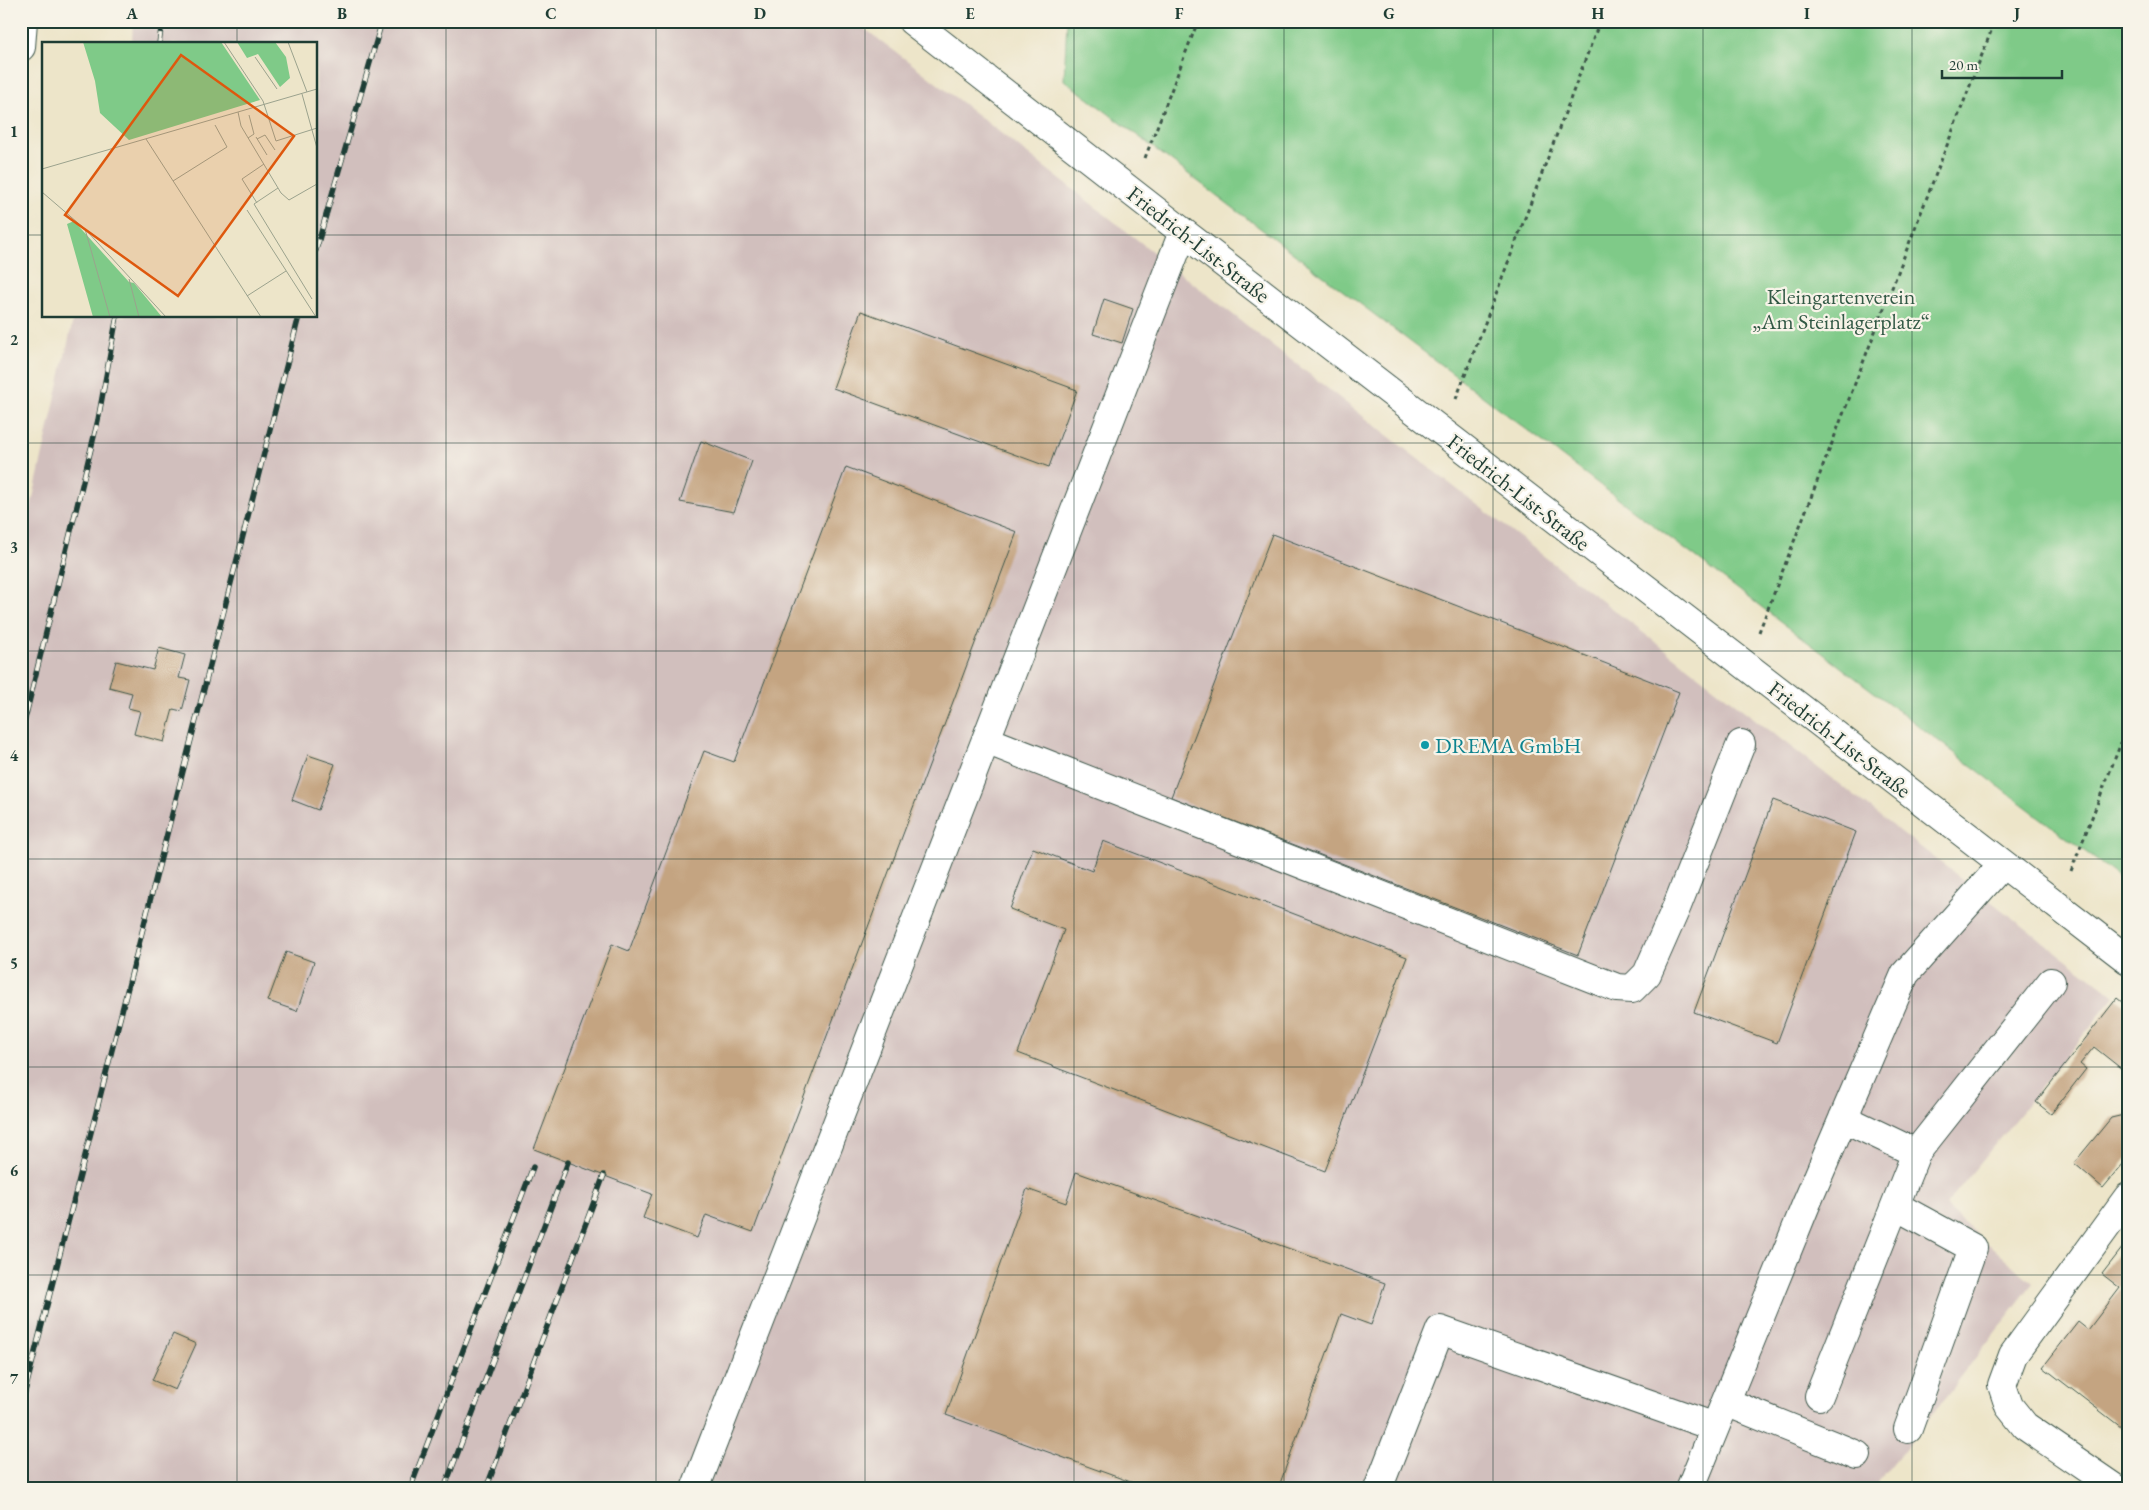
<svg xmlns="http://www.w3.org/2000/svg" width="2149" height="1510" viewBox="0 0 2149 1510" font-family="'EB Garamond',serif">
	<rect width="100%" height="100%" fill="#f7f3e8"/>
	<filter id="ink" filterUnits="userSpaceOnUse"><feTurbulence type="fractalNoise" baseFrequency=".02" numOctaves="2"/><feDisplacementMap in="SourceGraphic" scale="10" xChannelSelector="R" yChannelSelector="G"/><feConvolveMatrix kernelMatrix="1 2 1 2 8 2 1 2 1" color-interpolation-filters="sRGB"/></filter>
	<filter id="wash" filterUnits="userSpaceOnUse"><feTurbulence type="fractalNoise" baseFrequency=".0096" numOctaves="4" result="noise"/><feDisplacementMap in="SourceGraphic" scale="20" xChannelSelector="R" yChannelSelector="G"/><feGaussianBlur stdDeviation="1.12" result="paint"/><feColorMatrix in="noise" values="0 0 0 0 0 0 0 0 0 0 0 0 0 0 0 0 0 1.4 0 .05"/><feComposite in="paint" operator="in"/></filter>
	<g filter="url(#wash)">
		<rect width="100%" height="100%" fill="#ede5c9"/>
		<path fill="#d1bfbd" d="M 133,21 L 854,21 L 920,70 L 1405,449 L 2050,947 L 2115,996 L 1945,1206 L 2033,1283 L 1920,1430 L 1872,1489 L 21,1489 L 21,551 L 74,316 L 316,316 L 316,44 L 132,44 Z"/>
		<path fill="#7fca88" stroke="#4f845e" d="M 1067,21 L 2128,21 L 2128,884 L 1064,80 Z"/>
		<g id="blocks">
			<path fill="#c4a481" d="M 1104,299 L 1133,309 L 1122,343 L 1093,334 Z
				M 861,311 L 1077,390 L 1049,467 L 833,388 Z
				M 701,441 L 752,461 L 734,512 L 680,502 Z
				M 846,467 L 1017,532 L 753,1232 L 706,1215 L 697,1238 L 643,1218 L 652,1194 L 534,1149 L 612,944 L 629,951 L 704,751 L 734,762 Z
				M 1272,534 L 1679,692 L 1578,955 L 1171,797 Z
				M 159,648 L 185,655 L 179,678 L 190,680 L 182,711 L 173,709 L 164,742 L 134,734 L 140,711 L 128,708 L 132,693 L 109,687 L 116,661 L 153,670 Z
				M 308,755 L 335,764 L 318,810 L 292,800 Z
				M 1773,800 L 1856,832 L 1777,1043 L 1694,1012 Z
				M 1103,841 L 1407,957 L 1325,1171 L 1018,1053 L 1064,930 L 1010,909 L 1033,848 L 1092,871 Z
				M 286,952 L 314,962 L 297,1011 L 268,1001 Z
				M 2117,998 L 2128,1007 L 2128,1074 L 2094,1047 L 2080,1064 L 2086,1069 L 2051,1114 L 2036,1102 Z
				M 2128,1114 L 2128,1158 L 2103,1188 L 2074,1163 L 2111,1118 Z
				M 1076,1172 L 1385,1283 L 1371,1325 L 1341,1314 L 1278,1489 L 1150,1489 L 946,1415 L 1027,1189 L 1066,1203 Z
				M 2123,1247 L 2128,1250 L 2128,1428 L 2126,1431 L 2043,1367 L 2078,1322 L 2088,1330 L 2120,1288 L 2102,1274 Z
				M 173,1334 L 196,1344 L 175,1390 L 152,1380 Z"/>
		</g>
	</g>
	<g filter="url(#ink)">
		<use href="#blocks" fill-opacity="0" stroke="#3e564a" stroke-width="1"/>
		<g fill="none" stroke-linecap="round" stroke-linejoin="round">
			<defs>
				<path id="minor" d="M 912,21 L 1183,232 L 2128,960
					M 21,47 L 23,21
					M 986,740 L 1617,988 L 1632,989 L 1647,974 L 1677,906 L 1741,744
					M 1843,1118 L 1916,1153 L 2051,982
					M 1896,1206 L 1973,1248 L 1908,1429
					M 1819,1396 L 1916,1153
					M 1726,1402 L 1857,1455
					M 695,1489 L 1183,232
					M 1378,1489 L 1440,1330 L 1715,1427
					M 1690,1489 L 1805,1207 L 1905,974 L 2003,864
					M 2117,1489 L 2025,1426 L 2009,1406 L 2002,1385 L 2013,1355 L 2128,1197"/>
			</defs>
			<use href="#minor" stroke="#3e564a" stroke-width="30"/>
			<path stroke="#3e564a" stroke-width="3" stroke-dasharray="4 4" stroke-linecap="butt" d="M 1145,158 L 1198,21
				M 1456,399 L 1600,21
				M 1759,632 L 1995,21
				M 2071,871 L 2128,725"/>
			<use href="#minor" stroke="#fff" stroke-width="28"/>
			<defs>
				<path id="rail" d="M 159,44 L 162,21
					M 316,250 L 382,21
					M 21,735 L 98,420 L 117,316
					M 21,1407 L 299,316
					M 410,1489 L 533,1167
					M 444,1489 L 568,1162
					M 486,1489 L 604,1175"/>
			</defs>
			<use href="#rail" stroke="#1f3d34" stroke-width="5.5"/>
			<use href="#rail" stroke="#f7f3e8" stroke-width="4" stroke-dasharray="11" stroke-linecap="butt"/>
		</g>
	</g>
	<path fill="none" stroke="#1f3d34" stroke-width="1" stroke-opacity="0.55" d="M 237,21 L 237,44M 446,21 L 446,1489M 656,21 L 656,1489M 865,21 L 865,1489M 1074,21 L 1074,1489M 1284,21 L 1284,1489M 1493,21 L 1493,1489M 1703,21 L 1703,1489M 1912,21 L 1912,1489M 21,235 L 44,235M 316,235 L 2128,235M 237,316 L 237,1489M 21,443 L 2128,443M 21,651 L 2128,651M 21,859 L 2128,859M 21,1067 L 2128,1067M 21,1275 L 2128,1275"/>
	<circle fill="#0f9aa8" stroke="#f7f3e8" stroke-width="2" cx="1425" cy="745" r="5"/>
	<g text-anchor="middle" stroke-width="4.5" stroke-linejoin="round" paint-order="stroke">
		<g font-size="22" fill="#1f3d34" stroke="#f7f3e8">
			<text transform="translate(1199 244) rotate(38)" y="8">Friedrich-List-Straße</text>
			<text transform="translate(1519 492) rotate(38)" y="8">Friedrich-List-Straße</text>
			<text transform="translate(1840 739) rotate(38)" y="8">Friedrich-List-Straße</text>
		</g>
		<g font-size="22" fill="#325945" stroke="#f7f3e8">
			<text x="1841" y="304">Kleingartenverein<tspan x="1841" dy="25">„Am Steinlagerplatz“</tspan></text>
		</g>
		<g font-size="22" fill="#0d838f" stroke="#f7f3e8" text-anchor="start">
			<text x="1435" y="753">DREMA GmbH</text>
		</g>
	</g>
	<g transform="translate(42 42)">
		<rect width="275" height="275" fill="#ede5c9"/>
		<path d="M 41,0 L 179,0 L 218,58 L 87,98 L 58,71 L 53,39 ZM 195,0 L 233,0 L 244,15 L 248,36 L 238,45 L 216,12 L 205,16 ZM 32,179 L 87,240 L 92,241 L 120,275 L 51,275 L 25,182 Z" fill="#7fca88"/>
		<path fill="none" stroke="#9ba28d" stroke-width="1" d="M 182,0 L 221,59 L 234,99 L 275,86M 246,0 L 265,50M 213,15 L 235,47M 260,52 L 275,106M 196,70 L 199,84 L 239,151 L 247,158 L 275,142M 214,95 L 225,113M 206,96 L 212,92 L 207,73M 104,97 L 219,275M 215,97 L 223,93 L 233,108M 0,127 L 275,47M 131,139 L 185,105 L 173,83M 236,146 L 212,162 L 270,257M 0,150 L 43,187 L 124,275M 215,161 L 200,137 L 222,122M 205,168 L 274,275M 43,187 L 68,275M 87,237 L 97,275M 205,254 L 244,229"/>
		<path fill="#de580e" fill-opacity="0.15" stroke="#de580e" stroke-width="2.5" d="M 139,13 L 252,94 L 136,254 L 23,173 Z"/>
		<rect width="275" height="275" fill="none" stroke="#1f3d34" stroke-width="2.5"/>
	</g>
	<rect width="2149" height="1510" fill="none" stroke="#f7f3e8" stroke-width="55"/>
	<path d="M1942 70v8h120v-8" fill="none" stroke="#1f3d34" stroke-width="2.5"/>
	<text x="1949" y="70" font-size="15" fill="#1f3d34" stroke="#f7f3e8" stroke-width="4" paint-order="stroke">20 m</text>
	<rect x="28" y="28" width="2094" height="1454" fill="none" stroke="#1f3d34" stroke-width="2"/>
	<g font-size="16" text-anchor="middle" font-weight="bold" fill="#1f3d34">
		<text x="132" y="19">A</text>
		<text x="342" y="19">B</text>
		<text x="551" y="19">C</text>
		<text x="760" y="19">D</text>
		<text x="970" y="19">E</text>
		<text x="1179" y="19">F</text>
		<text x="1389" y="19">G</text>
		<text x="1598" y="19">H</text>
		<text x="1807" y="19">I</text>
		<text x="2017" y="19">J</text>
		<text x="14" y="137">1</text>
		<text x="14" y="345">2</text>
		<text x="14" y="553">3</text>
		<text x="14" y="761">4</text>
		<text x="14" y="969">5</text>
		<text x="14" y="1176">6</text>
		<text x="14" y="1384">7</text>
	</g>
</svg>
